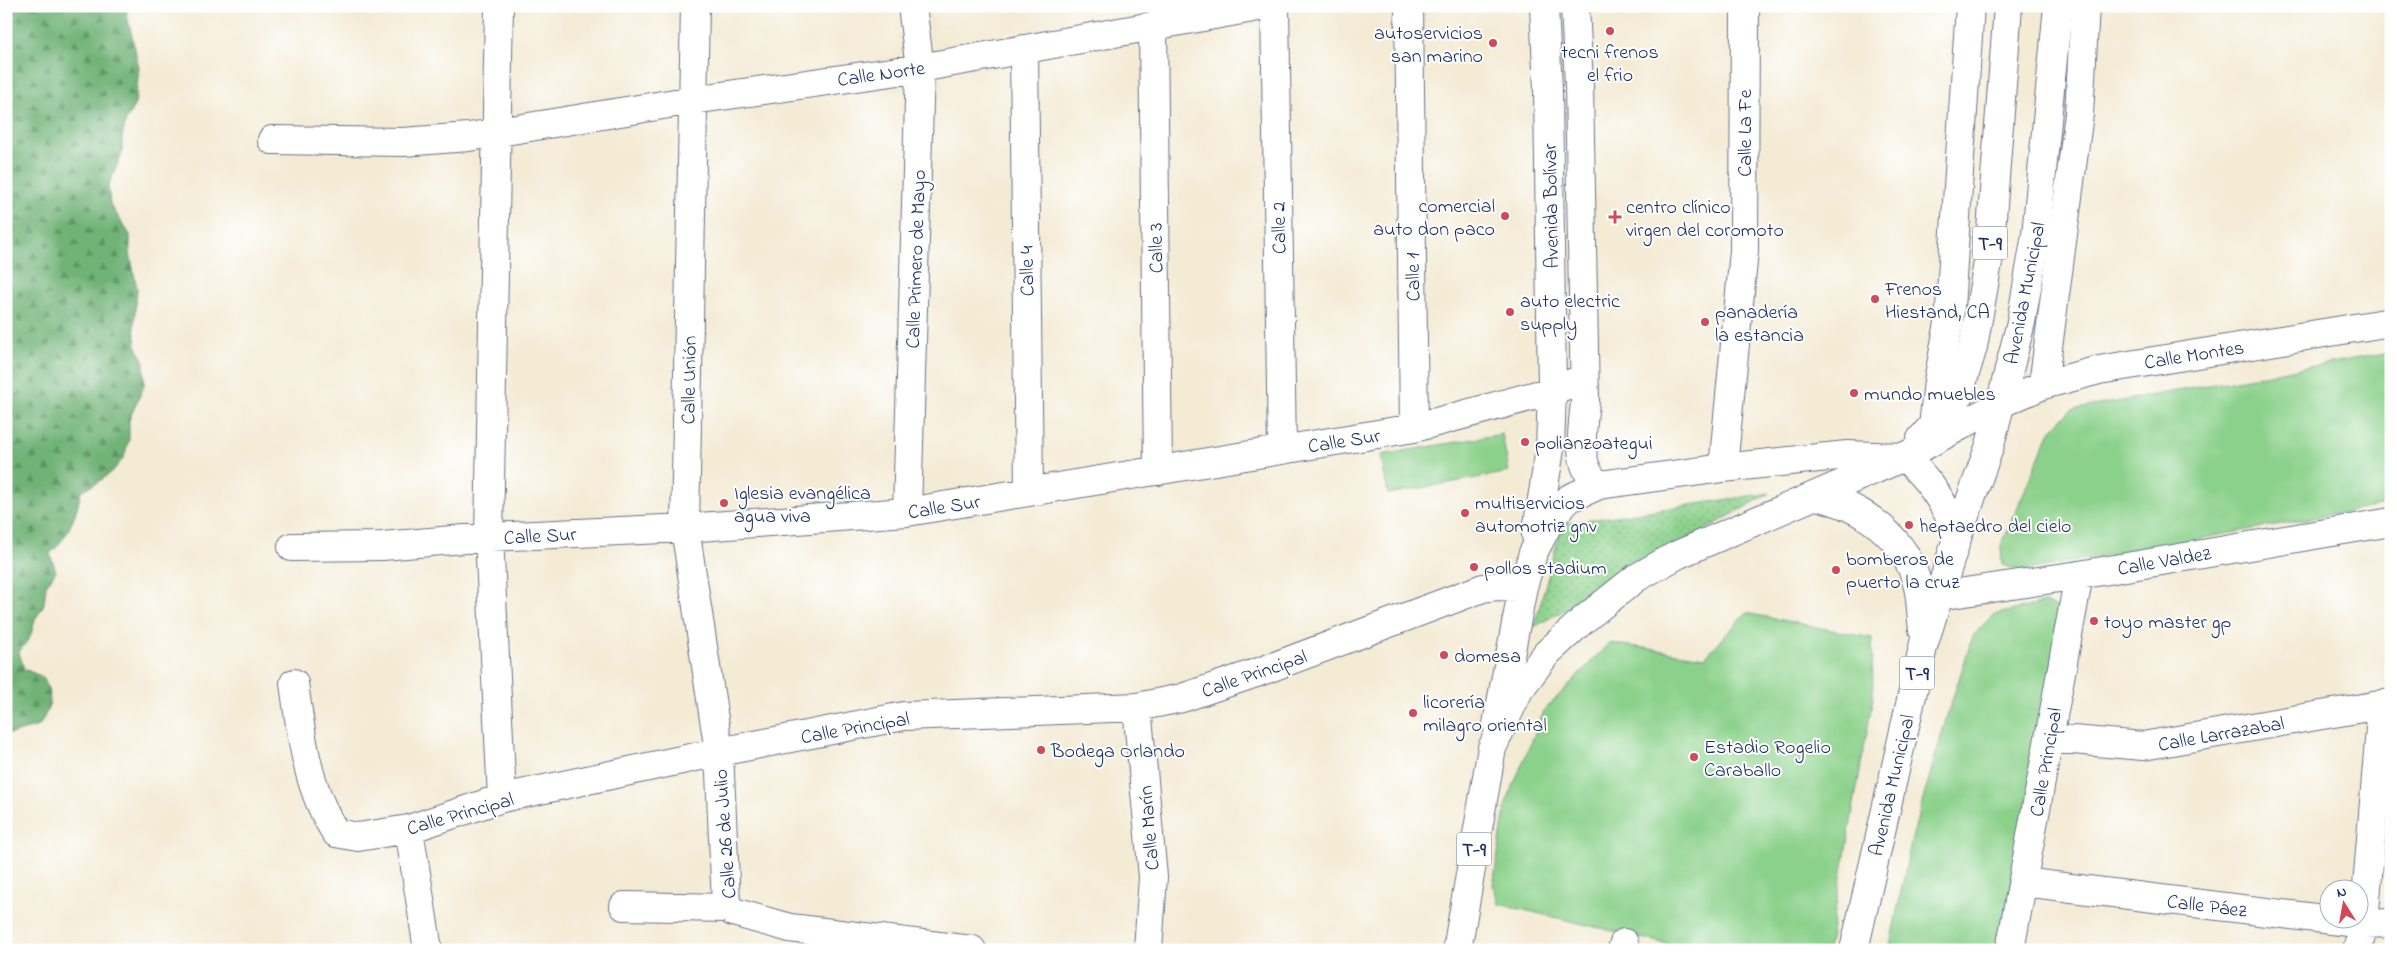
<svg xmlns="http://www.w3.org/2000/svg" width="2397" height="956" viewBox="0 0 2397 956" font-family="'Indie Flower',sans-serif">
	<defs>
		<pattern id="forest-firs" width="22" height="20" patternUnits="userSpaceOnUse" patternTransform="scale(1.25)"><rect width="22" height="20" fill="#71b377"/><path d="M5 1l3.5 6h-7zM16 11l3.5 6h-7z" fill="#5c9265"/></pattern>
		<pattern id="park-dots" width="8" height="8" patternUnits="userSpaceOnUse" patternTransform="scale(1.25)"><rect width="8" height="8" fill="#8cd18b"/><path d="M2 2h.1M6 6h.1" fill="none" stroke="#72aa75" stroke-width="1.8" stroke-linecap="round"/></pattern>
	</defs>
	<rect width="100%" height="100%" fill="#fff"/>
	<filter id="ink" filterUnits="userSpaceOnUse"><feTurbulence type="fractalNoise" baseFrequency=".02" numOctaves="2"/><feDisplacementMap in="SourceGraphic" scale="10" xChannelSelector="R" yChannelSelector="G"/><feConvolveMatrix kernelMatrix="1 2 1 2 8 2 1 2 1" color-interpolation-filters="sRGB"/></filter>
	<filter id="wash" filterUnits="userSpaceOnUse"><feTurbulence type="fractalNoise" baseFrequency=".0096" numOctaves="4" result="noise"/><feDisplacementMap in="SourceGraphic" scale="20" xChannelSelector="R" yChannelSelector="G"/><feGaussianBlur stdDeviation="1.12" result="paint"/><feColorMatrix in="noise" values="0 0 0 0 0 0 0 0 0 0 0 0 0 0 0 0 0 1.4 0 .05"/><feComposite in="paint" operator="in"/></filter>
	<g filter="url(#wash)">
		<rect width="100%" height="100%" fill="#f4ebd5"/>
		<path fill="#8cd18b" stroke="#548074" d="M 2391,352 L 2391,504 L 2021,571 L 2002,565 L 2001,546 L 2050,431 L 2071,410 Z
			M 1502,434 L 1509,472 L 1388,494 L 1381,455 Z
			M 2044,603 L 2057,607 L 2061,617 L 2000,950 L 1889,950 L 1912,838 L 1946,719 L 1973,636 L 1993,615 Z
			M 1746,613 L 1872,638 L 1873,698 L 1828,950 L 1692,950 L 1499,904 L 1493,886 L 1506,803 L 1544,711 L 1609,643 L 1705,657 Z"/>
		<path fill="url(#forest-firs)" stroke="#46716a" d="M 6,6 L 125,6 L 139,67 L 137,87 L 135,104 L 126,120 L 122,137 L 122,154 L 108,187 L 110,204 L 130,235 L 130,253 L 137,289 L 134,326 L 136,345 L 144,362 L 144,386 L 129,420 L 129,439 L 124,457 L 113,471 L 97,483 L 81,491 C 76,517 69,535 50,554 L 56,571 L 46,586 L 44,604 L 35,620 L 30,637 L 19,652 L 24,669 L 43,677 C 54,699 51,706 39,726 L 6,735 Z"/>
		<path fill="url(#park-dots)" stroke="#548074" d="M 1770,493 L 1534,627 L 1562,524 Z"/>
	</g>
	<g filter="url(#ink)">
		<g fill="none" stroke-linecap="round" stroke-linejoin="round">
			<defs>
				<path id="minor" d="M 499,6 L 489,537 L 502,798
					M 695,6 L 685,528 L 719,752 L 726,903 L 733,912 L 790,928 L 972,950
					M 1275,6 L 1282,450
					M 1409,6 L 1414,428
					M 1575,6 L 1579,86 L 1585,401 C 1583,428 1574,466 1599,485
					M 1153,26 L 1158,471
					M 1024,49 L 1029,492
					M 272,140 L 403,142 L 469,137 L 693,100 L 920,68 L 1264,6
					M 2043,385 L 2079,114 L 2085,6
					M 2002,403 L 2043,385 L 2099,370 L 2391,322
					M 1933,427 L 1938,381 L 1949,323 L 1970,6
					M 1723,468 L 1744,251 L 1745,6
					M 907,512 L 920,68 L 912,6
					M 1536,536 L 1550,449 L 1552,391 L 1548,90 L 1544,6
					M 292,547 L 382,546 L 489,537 L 685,528 L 907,512 L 1414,428 L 1552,391 L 1584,378
					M 1938,596 L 2079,575 L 2391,522
					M 294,683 C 301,734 307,789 336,833 L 358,837 L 409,829 L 502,798 L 719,752 L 904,716 L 1137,707 L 1182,698 L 1259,672 L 1483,588 L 1497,586 L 1523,587
					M 1137,707 L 1153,877 L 1148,950
					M 1497,724 L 1523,587 L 1533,553 L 1553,515 L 1570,498 L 1599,485 L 1723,468 L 1847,455 L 1904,457
					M 2049,738 L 2143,746 L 2391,703
					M 409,829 L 428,950
					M 2023,882 L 2364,924 L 2391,923
					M 624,906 L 728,908
					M 1622,950 L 1624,943
					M 2010,950 L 2079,575
					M 2357,950 L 2364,924 L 2382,704"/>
				<path id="highway" d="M 1921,439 L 1958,397 L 1973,347 L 1989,257 L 2008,6
					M 1904,457 C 1930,480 1945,504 1958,535
					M 1816,496 C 1863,506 1907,538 1918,587 C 1921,600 1921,615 1923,629
					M 1457,950 L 1492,748 L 1519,690 L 1547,653 L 1582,621 L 1636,578 L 1677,555 L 1904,457 L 2002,403
					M 1854,950 L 1924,643 L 1958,535 L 1990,445 L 2021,322 L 2036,235 L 2058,6"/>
			</defs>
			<use href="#minor" stroke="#677188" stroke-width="30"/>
			<use href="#highway" stroke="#677188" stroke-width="30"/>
			<use href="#minor" stroke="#fff" stroke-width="28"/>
			<use href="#highway" stroke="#fff" stroke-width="28"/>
		</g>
	</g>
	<g fill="#d1495b" stroke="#fff" stroke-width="2">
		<circle cx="1610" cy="31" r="5"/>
		<circle cx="1493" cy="43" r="5"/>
		<circle cx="1505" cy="216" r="5"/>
		<path d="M1612.5 209.5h5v5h5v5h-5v5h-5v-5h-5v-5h5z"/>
		<circle cx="1875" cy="299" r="5"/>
		<circle cx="1510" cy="312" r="5"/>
		<circle cx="1705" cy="322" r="5"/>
		<circle cx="1854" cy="393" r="5"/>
		<circle cx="1525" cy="442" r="5"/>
		<circle cx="724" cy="503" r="5"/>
		<circle cx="1465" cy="513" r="5"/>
		<circle cx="1909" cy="525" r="5"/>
		<circle cx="1474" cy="567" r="5"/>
		<circle cx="1836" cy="570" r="5"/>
		<circle cx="2094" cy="621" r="5"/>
		<circle cx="1444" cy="655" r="5"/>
		<circle cx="1413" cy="713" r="5"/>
		<circle cx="1041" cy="750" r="5"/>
		<circle cx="1694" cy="757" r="5"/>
	</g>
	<g text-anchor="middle" stroke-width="4" stroke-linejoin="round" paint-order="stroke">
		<g fill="#fff" stroke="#5f6d8e" stroke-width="1">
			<rect x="1972.5" y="226.5" width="35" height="33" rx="4"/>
			<rect x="1899.5" y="656.5" width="35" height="33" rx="4"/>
			<rect x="1456.5" y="832.5" width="35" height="33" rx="4"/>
		</g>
		<g font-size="19" font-weight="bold" fill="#1b2f5e">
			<text x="1990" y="250">T-9</text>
			<text x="1917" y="680">T-9</text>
			<text x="1474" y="856">T-9</text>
		</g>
		<g font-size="20" fill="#1b2f5e" stroke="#fff" text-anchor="start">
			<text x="1483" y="39" text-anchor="end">autoservicios<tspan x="1483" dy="23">san marino</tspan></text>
			<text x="1610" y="58" text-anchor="middle">tecni frenos<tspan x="1610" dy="23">el frio</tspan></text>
			<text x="1495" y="212" text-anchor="end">comercial<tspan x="1495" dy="23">auto don paco</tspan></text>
			<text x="1626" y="213">centro clínico<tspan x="1626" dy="23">virgen del coromoto</tspan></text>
			<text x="1885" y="295">Frenos<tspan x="1885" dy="23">Hiestand, CA</tspan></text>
			<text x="1520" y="307">auto electric<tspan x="1520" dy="23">supply</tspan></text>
			<text x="1715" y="318">panadería<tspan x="1715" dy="23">la estancia</tspan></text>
			<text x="1864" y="400">mundo muebles</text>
			<text x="1535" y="449">polianzoategui</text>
			<text x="734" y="499">Iglesia evangélica<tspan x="734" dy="23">agua viva</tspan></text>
			<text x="1475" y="509">multiservicios<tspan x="1475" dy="23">automotriz gnv</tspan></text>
			<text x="1919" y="532">heptaedro del cielo</text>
			<text x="1846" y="565">bomberos de<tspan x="1846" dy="23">puerto la cruz</tspan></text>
			<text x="1484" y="574">pollos stadium</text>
			<text x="2104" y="628">toyo master gp</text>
			<text x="1454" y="662">domesa</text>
			<text x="1423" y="708">licorería<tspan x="1423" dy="23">milagro oriental</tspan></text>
			<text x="1704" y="753">Estadio Rogelio<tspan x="1704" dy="23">Caraballo</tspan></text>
			<text x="1051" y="757">Bodega Orlando</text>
		</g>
		<g font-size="20" fill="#1b2f5e" stroke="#fff">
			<text transform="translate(881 73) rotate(-8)" y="7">Calle Norte</text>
			<text transform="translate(1744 133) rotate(-90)" y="7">Calle La Fe</text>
			<text transform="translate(1550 206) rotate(-91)" y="7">Avenida Bolívar</text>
			<text transform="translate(1278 228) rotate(-91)" y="7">Calle 2</text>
			<text transform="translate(1155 248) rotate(-91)" y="7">Calle 3</text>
			<text transform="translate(915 259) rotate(-88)" y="7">Calle Primero de Mayo</text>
			<text transform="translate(1026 271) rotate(-91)" y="7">Calle 4</text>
			<text transform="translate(1412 277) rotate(-91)" y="7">Calle 1</text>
			<text transform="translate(2024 293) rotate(-79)" y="7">Avenida Municipal</text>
			<text transform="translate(2194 354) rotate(-9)" y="7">Calle Montes</text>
			<text transform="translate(688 380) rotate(-89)" y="7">Calle Unión</text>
			<text transform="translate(1344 440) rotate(-9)" y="7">Calle Sur</text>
			<text transform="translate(944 506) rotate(-9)" y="7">Calle Sur</text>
			<text transform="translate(540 535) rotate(-3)" y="7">Calle Sur</text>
			<text transform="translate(2164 560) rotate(-10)" y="7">Calle Valdez</text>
			<text transform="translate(1254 673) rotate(-19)" y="7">Calle Principal</text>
			<text transform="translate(855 727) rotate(-10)" y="7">Calle Principal</text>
			<text transform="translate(2221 733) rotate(-10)" y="7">Calle Larrazabal</text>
			<text transform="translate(2045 762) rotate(-80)" y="7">Calle Principal</text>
			<text transform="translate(1891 785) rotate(-77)" y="7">Avenida Municipal</text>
			<text transform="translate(460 813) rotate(-16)" y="7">Calle Principal</text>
			<text transform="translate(1148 828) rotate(-95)" y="7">Calle Marín</text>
			<text transform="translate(724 834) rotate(-94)" y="7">Calle 26 de Julio</text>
			<text transform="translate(2207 905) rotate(7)" y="7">Calle Páez</text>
		</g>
	</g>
	<rect width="2397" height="956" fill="none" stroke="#fff" stroke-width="25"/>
	<g transform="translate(2344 904) rotate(349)"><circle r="24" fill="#ffffff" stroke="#a4acbf"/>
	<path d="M0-4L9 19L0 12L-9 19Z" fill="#d1495b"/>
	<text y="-8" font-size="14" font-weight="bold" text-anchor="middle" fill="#1b2f5e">N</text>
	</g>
</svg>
